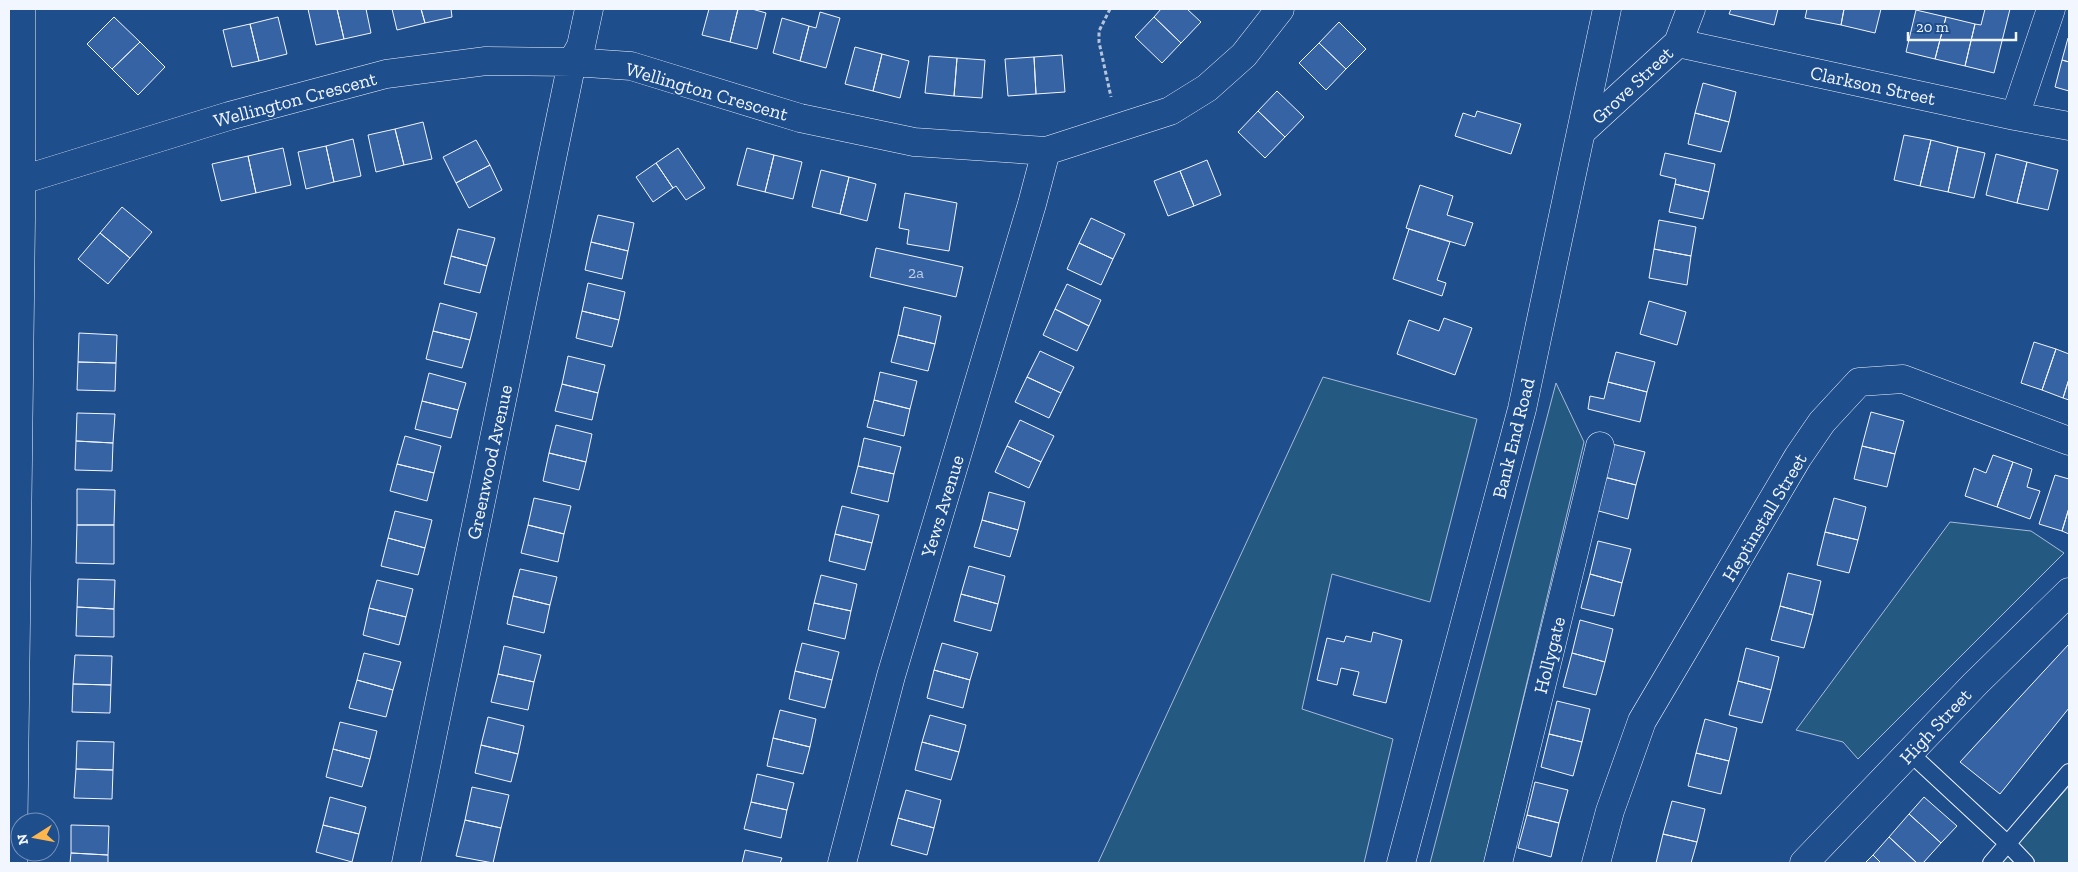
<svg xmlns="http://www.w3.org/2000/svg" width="2078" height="872" viewBox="0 0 2078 872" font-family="'Zilla Slab',serif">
	<rect width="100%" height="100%" fill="#1f4e8c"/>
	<path fill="#245a82" stroke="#a8bbd7" d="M 1323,377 L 1477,419 L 1430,602 L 1332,574 L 1302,709 L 1393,739 L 1364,863 L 1098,863 Z
		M 1556,383 L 1584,442 L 1484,863 L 1430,863 Z
		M 1950,522 L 2031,531 L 2064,553 L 1858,759 L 1843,742 L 1796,730 Z
		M 2069,786 L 2069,863 L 2001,863 Z"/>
	<path fill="#3563a3" stroke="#f2f6ff" d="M 308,9 L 337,9 L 344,39 L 316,45 Z
		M 337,9 L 366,9 L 371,33 L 344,39 Z
		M 392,9 L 421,9 L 425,23 L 397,30 Z
		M 421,9 L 451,9 L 452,17 L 425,23 Z
		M 709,9 L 738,9 L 730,42 L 702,35 Z
		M 738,9 L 752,9 L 766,13 L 757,49 L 730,42 Z
		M 1161,9 L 1187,9 L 1201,22 L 1181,43 L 1154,17 Z
		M 1731,9 L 1778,9 L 1774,25 L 1729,14 Z
		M 1807,9 L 1844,9 L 1841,25 L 1805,18 Z
		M 1844,9 L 1881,9 L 1875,33 L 1841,25 Z
		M 1985,9 L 2010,9 L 1994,73 L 1965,66 L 1975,24 L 1981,25 Z
		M 1916,10 L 1946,17 L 1935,59 L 1906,52 Z
		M 820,12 L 840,18 L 826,68 L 800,61 L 809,26 L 816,28 Z
		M 114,17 L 140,42 L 112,69 L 87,44 Z
		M 278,17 L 287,54 L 259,61 L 250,24 Z
		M 1154,17 L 1181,43 L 1162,63 L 1135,37 Z
		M 1946,17 L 1975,24 L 1965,66 L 1935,59 Z
		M 782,18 L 809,26 L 800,61 L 773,53 Z
		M 1339,22 L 1366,49 L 1346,69 L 1319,43 Z
		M 250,24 L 259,61 L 232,67 L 223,30 Z
		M 2068,38 L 2069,39 L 2069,62 L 2062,60 Z
		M 140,42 L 165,67 L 138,95 L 112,69 Z
		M 1319,43 L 1346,69 L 1326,90 L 1299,63 Z
		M 855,47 L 882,54 L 873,91 L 845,84 Z
		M 882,54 L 909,61 L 900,98 L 873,91 Z
		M 1062,55 L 1065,92 L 1036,94 L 1034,57 Z
		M 929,56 L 957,58 L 954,96 L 925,93 Z
		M 1034,57 L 1036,94 L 1008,96 L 1005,59 Z
		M 957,58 L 985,60 L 982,98 L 954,96 Z
		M 2062,60 L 2069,62 L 2069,91 L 2055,87 Z
		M 1703,83 L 1736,92 L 1729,122 L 1695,113 Z
		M 1277,91 L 1304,117 L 1285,137 L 1258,111 Z
		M 1258,111 L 1285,137 L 1265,158 L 1238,132 Z
		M 1477,111 L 1521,124 L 1511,154 L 1455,136 L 1463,113 L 1475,117 Z
		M 1695,113 L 1729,122 L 1721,152 L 1688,144 Z
		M 423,122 L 432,159 L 404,165 L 395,129 Z
		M 395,129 L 404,165 L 376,172 L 368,135 Z
		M 1904,135 L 1931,140 L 1920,186 L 1894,180 Z
		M 353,139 L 361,176 L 334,182 L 326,146 Z
		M 476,140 L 490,165 L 456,183 L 443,157 Z
		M 1931,140 L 1958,147 L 1948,192 L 1920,186 Z
		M 326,146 L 334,182 L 306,189 L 298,152 Z
		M 1958,147 L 1985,153 L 1974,198 L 1948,192 Z
		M 283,148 L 291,185 L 256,193 L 248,156 Z
		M 678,148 L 705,188 L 686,200 L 676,186 L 673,188 L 656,163 Z
		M 747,148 L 774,155 L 765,192 L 737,185 Z
		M 1665,153 L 1715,164 L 1709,192 L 1675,184 L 1676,179 L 1660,175 Z
		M 1996,154 L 2027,162 L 2017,203 L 1986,195 Z
		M 774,155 L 802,162 L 793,199 L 765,192 Z
		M 248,156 L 256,193 L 221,201 L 212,164 Z
		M 1207,160 L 1221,195 L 1194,206 L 1180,171 Z
		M 2027,162 L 2058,170 L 2048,210 L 2017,203 Z
		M 656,163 L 673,188 L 653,202 L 636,177 Z
		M 490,165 L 502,190 L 469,208 L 456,183 Z
		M 821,170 L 849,177 L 840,214 L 812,207 Z
		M 1180,171 L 1194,206 L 1168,216 L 1154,181 Z
		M 849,177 L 876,184 L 867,221 L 840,214 Z
		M 1675,184 L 1709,192 L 1703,219 L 1669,212 Z
		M 1420,185 L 1453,196 L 1447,215 L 1473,223 L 1465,246 L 1406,228 Z
		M 905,193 L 957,203 L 949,251 L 907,244 L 909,230 L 899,228 Z
		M 122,207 L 152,232 L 130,258 L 100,233 Z
		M 598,215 L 634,223 L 628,251 L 591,242 Z
		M 1091,218 L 1125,234 L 1113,259 L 1079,243 Z
		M 1659,220 L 1696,227 L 1691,256 L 1654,249 Z
		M 458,229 L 495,238 L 487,266 L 451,256 Z
		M 1409,229 L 1450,242 L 1437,280 L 1446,283 L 1442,296 L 1393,279 Z
		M 100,233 L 130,258 L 108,284 L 78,259 Z
		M 591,242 L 628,251 L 622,279 L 585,270 Z
		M 1079,243 L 1113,259 L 1101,285 L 1067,269 Z
		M 876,248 L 963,267 L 956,297 L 870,277 Z
		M 1654,249 L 1691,256 L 1687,285 L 1649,278 Z
		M 451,256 L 487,266 L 480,293 L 444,284 Z
		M 588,283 L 625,292 L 619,320 L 582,311 Z
		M 1067,284 L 1101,300 L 1089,326 L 1055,309 Z
		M 1649,301 L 1686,312 L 1677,345 L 1640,334 Z
		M 440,303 L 477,313 L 470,340 L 433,331 Z
		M 904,307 L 941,316 L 935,344 L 898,335 Z
		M 1055,309 L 1089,326 L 1077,351 L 1043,335 Z
		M 582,311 L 619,320 L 612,347 L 576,338 Z
		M 1444,318 L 1472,328 L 1455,375 L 1397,354 L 1409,320 L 1439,331 Z
		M 433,331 L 470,340 L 462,368 L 426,359 Z
		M 79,333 L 117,335 L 116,363 L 78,362 Z
		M 898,335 L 935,344 L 928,371 L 891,362 Z
		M 2034,342 L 2056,349 L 2042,390 L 2021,383 Z
		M 2056,349 L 2069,354 L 2069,379 L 2063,398 L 2042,390 Z
		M 1040,351 L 1074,367 L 1061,393 L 1027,377 Z
		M 1616,352 L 1655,362 L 1647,392 L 1608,382 Z
		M 568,356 L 605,365 L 598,393 L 562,384 Z
		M 78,362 L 116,363 L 115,391 L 77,390 Z
		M 880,372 L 917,381 L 910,409 L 874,400 Z
		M 429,373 L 466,383 L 458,410 L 422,401 Z
		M 1027,377 L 1061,393 L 1049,418 L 1015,402 Z
		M 2069,379 L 2069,400 L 2063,398 Z
		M 1608,382 L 1647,392 L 1640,422 L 1588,409 L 1590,396 L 1604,399 Z
		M 562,384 L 598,393 L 592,420 L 555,411 Z
		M 874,400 L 910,409 L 904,436 L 867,427 Z
		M 422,401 L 458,410 L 451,438 L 415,429 Z
		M 1871,412 L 1904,421 L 1895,454 L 1862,446 Z
		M 77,413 L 115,414 L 113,443 L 76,441 Z
		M 1020,420 L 1054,436 L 1041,462 L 1007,446 Z
		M 556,425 L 592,434 L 586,462 L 549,453 Z
		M 405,436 L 441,446 L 434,473 L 397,464 Z
		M 864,438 L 901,447 L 894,474 L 858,466 Z
		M 76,441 L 113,443 L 112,471 L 75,470 Z
		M 1612,444 L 1645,452 L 1636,485 L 1604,477 Z
		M 1007,446 L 1041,462 L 1029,488 L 995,472 Z
		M 1862,446 L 1895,454 L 1887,487 L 1854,479 Z
		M 549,453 L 586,462 L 579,490 L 543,481 Z
		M 1993,455 L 2013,462 L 1997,507 L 1965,496 L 1974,468 L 1986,473 Z
		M 2013,462 L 2032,469 L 2027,487 L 2040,491 L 2030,519 L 1997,507 Z
		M 397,464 L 434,473 L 427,501 L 390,491 Z
		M 858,466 L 894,474 L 888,502 L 851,493 Z
		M 2055,475 L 2069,479 L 2069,508 L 2062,531 L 2039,524 Z
		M 1604,477 L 1636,485 L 1628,519 L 1595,510 Z
		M 77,489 L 115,490 L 114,525 L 77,525 Z
		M 989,492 L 1025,502 L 1018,530 L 982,520 Z
		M 534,498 L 571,506 L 564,534 L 528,525 Z
		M 1834,498 L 1866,507 L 1858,540 L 1825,532 Z
		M 842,506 L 879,515 L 872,543 L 835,534 Z
		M 2069,508 L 2069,534 L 2062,531 Z
		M 395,511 L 432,520 L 425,548 L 388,538 Z
		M 982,520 L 1018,530 L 1010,557 L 974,547 Z
		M 77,525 L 114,525 L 114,564 L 76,563 Z
		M 528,525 L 564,534 L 558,562 L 521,553 Z
		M 1825,532 L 1858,540 L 1849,573 L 1817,565 Z
		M 835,534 L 872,543 L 865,570 L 829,561 Z
		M 388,538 L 425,548 L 418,575 L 381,566 Z
		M 1598,541 L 1631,549 L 1622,583 L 1590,574 Z
		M 969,566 L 1005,576 L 998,604 L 961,594 Z
		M 520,569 L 557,577 L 550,605 L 513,596 Z
		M 1788,573 L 1821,581 L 1813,615 L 1780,606 Z
		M 1590,574 L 1622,583 L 1614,616 L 1581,608 Z
		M 821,575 L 857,584 L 851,611 L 814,603 Z
		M 78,579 L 115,580 L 114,609 L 77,607 Z
		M 377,580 L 413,589 L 406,617 L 369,608 Z
		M 961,594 L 998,604 L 991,631 L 954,621 Z
		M 513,596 L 550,605 L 544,633 L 507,624 Z
		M 814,603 L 851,611 L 845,639 L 808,630 Z
		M 1780,606 L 1813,615 L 1804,648 L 1771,640 Z
		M 77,607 L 114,609 L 114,637 L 76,636 Z
		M 369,608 L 406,617 L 399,645 L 363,635 Z
		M 1580,620 L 1613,629 L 1605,662 L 1572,653 Z
		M 1373,632 L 1402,640 L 1386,703 L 1353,695 L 1359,672 L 1341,668 L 1337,685 L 1317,680 L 1327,638 L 1344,642 L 1346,636 L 1371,642 Z
		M 802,643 L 839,652 L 832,680 L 795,671 Z
		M 942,643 L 978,653 L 970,680 L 934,670 Z
		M 2069,644 L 2069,708 L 2000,794 L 1960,762 Z
		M 504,646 L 541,655 L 534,682 L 498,674 Z
		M 1746,648 L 1779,657 L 1771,690 L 1738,681 Z
		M 364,653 L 401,662 L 393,690 L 357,680 Z
		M 1572,653 L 1605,662 L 1596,695 L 1563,687 Z
		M 75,655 L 112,656 L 111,685 L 73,684 Z
		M 934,670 L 970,680 L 963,708 L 927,698 Z
		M 795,671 L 832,680 L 825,708 L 789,699 Z
		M 498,674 L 534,682 L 528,710 L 491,702 Z
		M 357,680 L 393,690 L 386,717 L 349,708 Z
		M 1738,681 L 1771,690 L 1762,723 L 1729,715 Z
		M 73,684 L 111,685 L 110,713 L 72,712 Z
		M 1557,701 L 1590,709 L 1582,742 L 1549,734 Z
		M 780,710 L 816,719 L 810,747 L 773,738 Z
		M 930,715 L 966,725 L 959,752 L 922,742 Z
		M 488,717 L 524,726 L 518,754 L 481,745 Z
		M 1705,719 L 1737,728 L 1729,761 L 1696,753 Z
		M 340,722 L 377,731 L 370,759 L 333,749 Z
		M 1549,734 L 1582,742 L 1573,776 L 1541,767 Z
		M 773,738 L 810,747 L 803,774 L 767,766 Z
		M 77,741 L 114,742 L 113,770 L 76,769 Z
		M 922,742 L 959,752 L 951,780 L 915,770 Z
		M 481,745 L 518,754 L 511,782 L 475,773 Z
		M 333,749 L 370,759 L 362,787 L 326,777 Z
		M 1696,753 L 1729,761 L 1721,794 L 1688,786 Z
		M 76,769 L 113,770 L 112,799 L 74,798 Z
		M 757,774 L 794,783 L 787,810 L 751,802 Z
		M 1535,782 L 1568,790 L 1559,823 L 1527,815 Z
		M 472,787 L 509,795 L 501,828 L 465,820 Z
		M 906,790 L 941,800 L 934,828 L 898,818 Z
		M 330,797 L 366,807 L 359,834 L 323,825 Z
		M 1924,797 L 1957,826 L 1941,843 L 1909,814 Z
		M 1672,801 L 1705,809 L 1697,842 L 1663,834 Z
		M 751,802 L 787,810 L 781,838 L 744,829 Z
		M 1909,814 L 1941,843 L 1923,863 L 1917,863 L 1889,837 Z
		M 1527,815 L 1559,823 L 1551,857 L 1518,848 Z
		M 898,818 L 934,828 L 927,855 L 891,845 Z
		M 465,820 L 501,828 L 493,863 L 456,856 Z
		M 71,825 L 109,826 L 108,855 L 71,853 Z
		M 323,825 L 359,834 L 352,862 L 316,852 Z
		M 1663,834 L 1697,842 L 1691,863 L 1656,863 Z
		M 1889,837 L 1917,863 L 1881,863 L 1873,855 Z
		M 745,850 L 782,858 L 780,863 L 742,863 Z
		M 71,853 L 108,855 L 108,863 L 70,863 Z
		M 1873,855 L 1881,863 L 1865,863 Z"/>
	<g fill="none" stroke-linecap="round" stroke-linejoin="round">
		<defs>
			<path id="lane" d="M 1910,753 L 2008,844 L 2026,863
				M 1991,863 L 2069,772"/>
			<path id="street" d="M 1678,43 L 2015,116 L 2069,126
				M 2015,116 L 2051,9
				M 1582,131 L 1678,43 L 1691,9
				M 9,184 L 229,116 L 386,74 L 486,61 L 572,62 L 631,66 L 800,118 L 914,142 L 1046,151 L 1170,111 L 1207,88 L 1244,55 L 1280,9
				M 13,863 L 21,219 L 21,9
				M 406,863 L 572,62 L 581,46 L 589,9
				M 842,863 L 891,676 L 1032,204 L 1046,151
				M 1498,863 L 1600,446
				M 1596,863 L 1610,811 L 1642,721 L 1798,457 L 1822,422 L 1859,382 L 1903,379 L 2069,441"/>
			<path id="secondary" d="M 1401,863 L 1522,409 L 1607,9
				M 1804,863 L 1975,684 L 2069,592"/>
		</defs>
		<use href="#lane" stroke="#f2f6ff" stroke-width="18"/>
		<use href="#street" stroke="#f2f6ff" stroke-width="29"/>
		<use href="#secondary" stroke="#f2f6ff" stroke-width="29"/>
		<path stroke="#b3c4dc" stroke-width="3" stroke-dasharray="4 2.5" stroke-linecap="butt" d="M 1110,9 L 1099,31 L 1099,42 L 1111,97"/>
		<use href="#lane" stroke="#1f4e8c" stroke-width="16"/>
		<use href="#street" stroke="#1f4e8c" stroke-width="28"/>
		<use href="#secondary" stroke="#1f4e8c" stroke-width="28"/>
	</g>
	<g text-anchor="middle" stroke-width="4" stroke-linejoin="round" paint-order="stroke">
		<g font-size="16" fill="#c3d1e8">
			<text x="916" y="278">2a</text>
		</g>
		<g font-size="19" fill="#f2f6ff" stroke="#1f4e8c">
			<text transform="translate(1632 85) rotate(-43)" y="7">Grove Street</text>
			<text transform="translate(1873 85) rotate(12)" y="7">Clarkson Street</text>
			<text transform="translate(707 91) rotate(16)" y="7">Wellington Crescent</text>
			<text transform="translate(295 99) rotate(-15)" y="7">Wellington Crescent</text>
			<text transform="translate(1513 438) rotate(-76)" y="7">Bank End Road</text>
			<text transform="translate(489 462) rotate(-78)" y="7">Greenwood Avenue</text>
			<text transform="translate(942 506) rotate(-73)" y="7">Yews Avenue</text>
			<text transform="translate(1764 517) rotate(-59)" y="7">Heptinstall Street</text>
			<text transform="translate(1549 655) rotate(-76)" y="7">Hollygate</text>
			<text transform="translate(1935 726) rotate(-47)" y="7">High Street</text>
		</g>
	</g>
	<rect width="2078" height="872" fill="none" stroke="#f2f6ff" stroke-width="20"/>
	<g transform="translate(35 837) rotate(259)"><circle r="24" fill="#1f4e8c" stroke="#7391ba"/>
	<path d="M0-4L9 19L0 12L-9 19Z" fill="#ffb74d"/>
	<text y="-8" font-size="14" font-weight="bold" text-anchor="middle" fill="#f2f6ff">N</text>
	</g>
	<path d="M1908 32v8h108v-8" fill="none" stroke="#f2f6ff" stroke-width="2.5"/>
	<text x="1916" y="32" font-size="15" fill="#f2f6ff" stroke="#1f4e8c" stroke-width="4" paint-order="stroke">20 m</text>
</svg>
